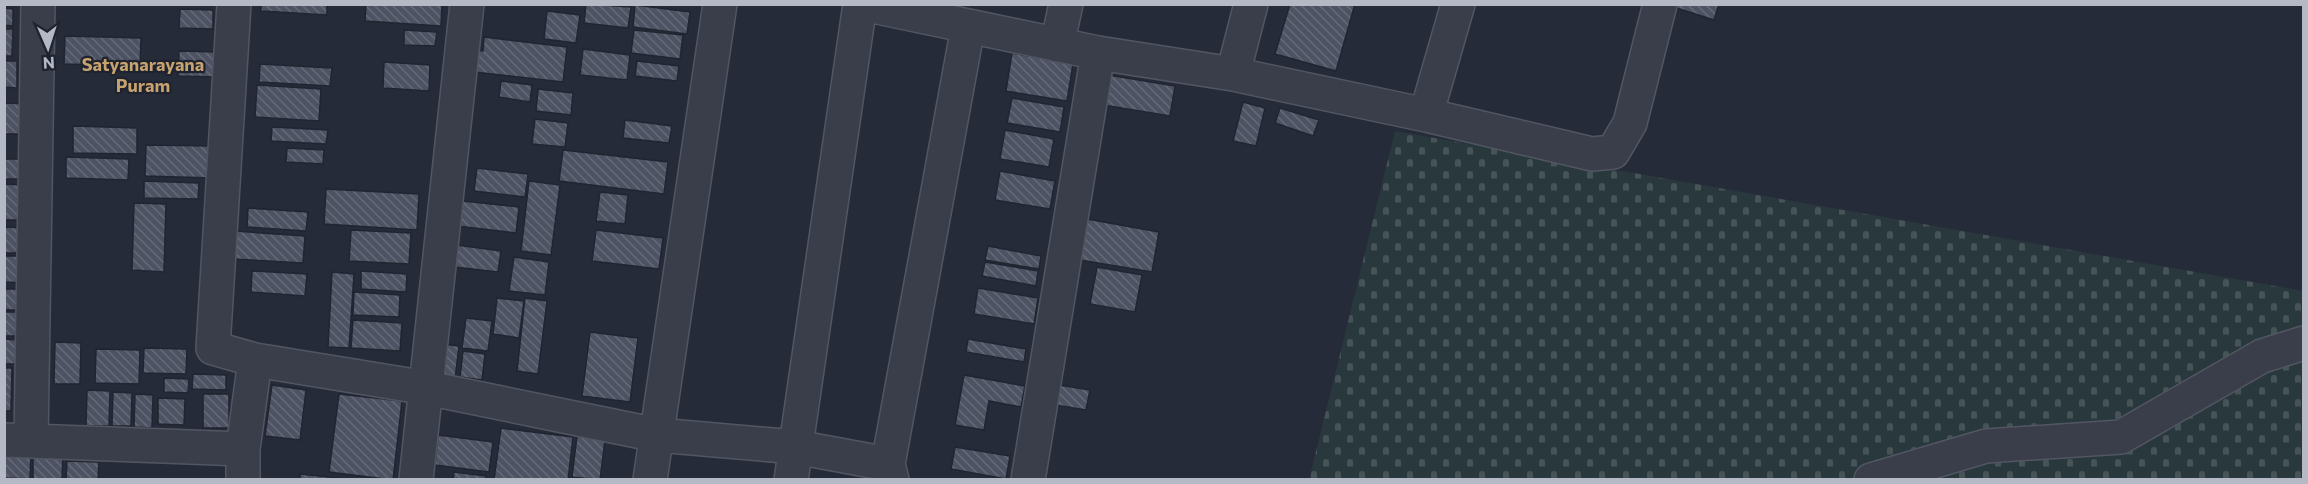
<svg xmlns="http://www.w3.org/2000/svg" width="2308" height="484" viewBox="0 0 2308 484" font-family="Commissioner,sans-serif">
	<defs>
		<pattern id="cemetery-stones" width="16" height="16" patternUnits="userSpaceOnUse" patternTransform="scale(1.5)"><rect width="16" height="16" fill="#29383c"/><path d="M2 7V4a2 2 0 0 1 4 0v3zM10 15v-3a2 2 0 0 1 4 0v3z" fill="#465357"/></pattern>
		<pattern id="building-back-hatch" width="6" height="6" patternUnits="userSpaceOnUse" patternTransform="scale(1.5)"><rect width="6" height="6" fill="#4d5363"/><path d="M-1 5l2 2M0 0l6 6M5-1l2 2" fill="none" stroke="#646a78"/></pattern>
	</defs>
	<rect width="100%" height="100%" fill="#262b3a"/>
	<path fill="url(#cemetery-stones)" d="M 1395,131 L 2303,291 L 2303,479 L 1309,480 Z"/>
	<path fill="url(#building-back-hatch)" stroke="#212531" stroke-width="1.5" d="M 261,4 L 327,4 L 327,15 L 261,11 Z
		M 366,4 L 442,4 L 441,26 L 365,21 Z
		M 586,4 L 631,7 L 628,28 L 584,23 Z
		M 1290,4 L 1355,4 L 1336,71 L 1275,54 Z
		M 1664,4 L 1719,4 L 1714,20 Z
		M 635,5 L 690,12 L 687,34 L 633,27 Z
		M 4,8 L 13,9 L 13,26 L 4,25 Z
		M 180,9 L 213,10 L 213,29 L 179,28 Z
		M 547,11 L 580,15 L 576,43 L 544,39 Z
		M 4,29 L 13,29 L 12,56 L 4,56 Z
		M 404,30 L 437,32 L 435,46 L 404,45 Z
		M 634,30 L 683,35 L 680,59 L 631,53 Z
		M 65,36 L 141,38 L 140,66 L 64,64 Z
		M 484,37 L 567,47 L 563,82 L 465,71 L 468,49 L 483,51 Z
		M 583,49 L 630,55 L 627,80 L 580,75 Z
		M 179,51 L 217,52 L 216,77 L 178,76 Z
		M 1012,53 L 1073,64 L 1067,101 L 1006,91 Z
		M 4,61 L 17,61 L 17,88 L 4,87 Z
		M 637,61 L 679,66 L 677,81 L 635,76 Z
		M 384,62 L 430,65 L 429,91 L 383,88 Z
		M 260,64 L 332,68 L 330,86 L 259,82 Z
		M 1096,73 L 1175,86 L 1170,116 L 1091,103 Z
		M 501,81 L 532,85 L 530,102 L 499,97 Z
		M 257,85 L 321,89 L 319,121 L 255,117 Z
		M 538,89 L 573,93 L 571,115 L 536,111 Z
		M 1012,98 L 1064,107 L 1060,132 L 1007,123 Z
		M 1243,102 L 1265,108 L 1256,146 L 1233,141 Z
		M 4,103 L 31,104 L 31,134 L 4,134 Z
		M 1280,108 L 1319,120 L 1313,136 L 1275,123 Z
		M 535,119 L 568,123 L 565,147 L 532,144 Z
		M 625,120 L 672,126 L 669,143 L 623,138 Z
		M 73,126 L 137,128 L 137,154 L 73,153 Z
		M 272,127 L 328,130 L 326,144 L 271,141 Z
		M 1005,130 L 1054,139 L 1049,167 L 1000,159 Z
		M 146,145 L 214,146 L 213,178 L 145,176 Z
		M 287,148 L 324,150 L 323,164 L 286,162 Z
		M 563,150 L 668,162 L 664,194 L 559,181 Z
		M 66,157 L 129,159 L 128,180 L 66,178 Z
		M 4,159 L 20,159 L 19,179 L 4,179 Z
		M 477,168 L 528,174 L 525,197 L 474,191 Z
		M 1000,171 L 1055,181 L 1050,209 L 995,200 Z
		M 144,181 L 199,183 L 198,199 L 144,198 Z
		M 529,181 L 560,185 L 551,255 L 521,251 Z
		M 4,184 L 23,185 L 23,220 L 4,220 Z
		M 326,189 L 419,194 L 417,230 L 324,224 Z
		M 600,192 L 628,195 L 625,224 L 596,221 Z
		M 453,200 L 519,207 L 516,233 L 449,225 Z
		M 134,203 L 166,204 L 164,272 L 132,270 Z
		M 248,208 L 308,212 L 306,231 L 247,227 Z
		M 1087,219 L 1159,232 L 1152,272 L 1080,260 Z
		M 4,227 L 26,228 L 25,253 L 4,253 Z
		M 351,230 L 411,233 L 409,264 L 349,261 Z
		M 596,230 L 663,238 L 659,269 L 592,261 Z
		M 234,231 L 305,236 L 303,263 L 232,259 Z
		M 449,244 L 501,251 L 498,272 L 446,266 Z
		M 988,246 L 1041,256 L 1039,269 L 985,260 Z
		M 4,256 L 26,256 L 25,283 L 4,282 Z
		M 514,257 L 549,262 L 545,295 L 509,291 Z
		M 985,262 L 1038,271 L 1036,286 L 982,276 Z
		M 1097,267 L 1142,275 L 1135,312 L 1090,304 Z
		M 252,271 L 307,274 L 305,296 L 251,292 Z
		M 361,271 L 407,274 L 406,292 L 361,289 Z
		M 332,272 L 354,274 L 349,348 L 328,347 Z
		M 978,288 L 1038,298 L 1034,324 L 974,314 Z
		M 4,289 L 23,289 L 23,310 L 4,310 Z
		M 354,292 L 400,295 L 399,317 L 353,315 Z
		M 497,298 L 524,301 L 519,338 L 493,334 Z
		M 525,298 L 547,301 L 538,374 L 517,371 Z
		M 4,312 L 23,312 L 22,336 L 4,336 Z
		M 466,318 L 492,321 L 488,351 L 462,348 Z
		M 353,320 L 402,323 L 400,351 L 351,348 Z
		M 590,332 L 638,338 L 630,402 L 582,396 Z
		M 4,339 L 18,340 L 18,364 L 4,364 Z
		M 968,339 L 1026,349 L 1024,362 L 966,352 Z
		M 55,342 L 81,343 L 80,384 L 54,384 Z
		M 434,343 L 459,346 L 455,379 L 430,375 Z
		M 144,348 L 187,349 L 186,374 L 143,373 Z
		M 96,349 L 140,350 L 139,384 L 95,383 Z
		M 463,351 L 485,354 L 482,380 L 460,377 Z
		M 4,368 L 12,368 L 11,411 L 4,411 Z
		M 193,374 L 226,375 L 226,390 L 192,389 Z
		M 964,375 L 1025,386 L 1021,407 L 989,401 L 984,430 L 955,425 Z
		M 164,378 L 189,379 L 188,393 L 164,392 Z
		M 1053,384 L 1090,390 L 1086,410 L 1049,404 Z
		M 272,385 L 306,390 L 300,440 L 265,436 Z
		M 87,390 L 110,391 L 109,426 L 86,426 Z
		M 113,392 L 132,393 L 131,426 L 112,426 Z
		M 135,394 L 153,395 L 152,428 L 134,427 Z
		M 203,394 L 229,394 L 229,428 L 203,428 Z
		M 339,394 L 402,401 L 393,480 L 329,472 Z
		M 158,398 L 185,399 L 184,425 L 158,424 Z
		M 501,428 L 573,437 L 568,480 L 494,480 Z
		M 438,435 L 493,442 L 489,472 L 435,465 Z
		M 577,436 L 605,440 L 600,480 L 572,477 Z
		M 955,447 L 1010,456 L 1006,479 L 951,469 Z
		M 4,451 L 31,452 L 30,479 L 4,478 Z
		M 33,451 L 63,452 L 62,480 L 33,480 Z
		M 67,461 L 99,462 L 98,480 L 66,480 Z
		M 454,472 L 486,476 L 485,480 L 453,480 Z
		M 300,474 L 338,478 L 337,480 L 300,480 Z"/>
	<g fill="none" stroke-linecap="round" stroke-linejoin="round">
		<defs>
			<path id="minor" d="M 234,4 L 213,348 L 255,360 L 243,449 L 243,480
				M 863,4 L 1098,53 L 1233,74 L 1426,115 L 1458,4
				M 1057,45 L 1066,4
				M 1233,74 L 1251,4
				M 1426,115 L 1592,154 L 1613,152 L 1630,123 L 1660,4
				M 255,360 L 427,388 L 657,435 L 796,447 L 888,464
				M 4,440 L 243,449
				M 31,441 L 38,4
				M 416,480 L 467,4
				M 650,480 L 720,4
				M 791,480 L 860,4
				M 892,480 L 888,464 L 968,27
				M 1028,480 L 1098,53
				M 1871,480 L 1986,446 L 2121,437 L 2262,356 L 2304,343"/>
		</defs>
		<use href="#minor" stroke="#525662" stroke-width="36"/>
		<use href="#minor" stroke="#3a3e4a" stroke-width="33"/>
	</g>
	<g text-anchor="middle" stroke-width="4.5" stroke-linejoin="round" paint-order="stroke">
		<g font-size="18" font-weight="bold" fill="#c7a36f" stroke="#1f232f">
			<text x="143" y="71">Satyanarayana<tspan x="143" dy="21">Puram</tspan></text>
		</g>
	</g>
	<rect width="2308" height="484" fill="none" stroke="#b5b9c6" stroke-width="12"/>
	<g transform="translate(48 48) rotate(177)" stroke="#1f232f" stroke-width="4.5" paint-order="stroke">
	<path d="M0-4.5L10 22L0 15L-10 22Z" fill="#b5b9c6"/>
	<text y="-9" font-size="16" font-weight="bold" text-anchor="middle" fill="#b5b9c6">N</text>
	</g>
</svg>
